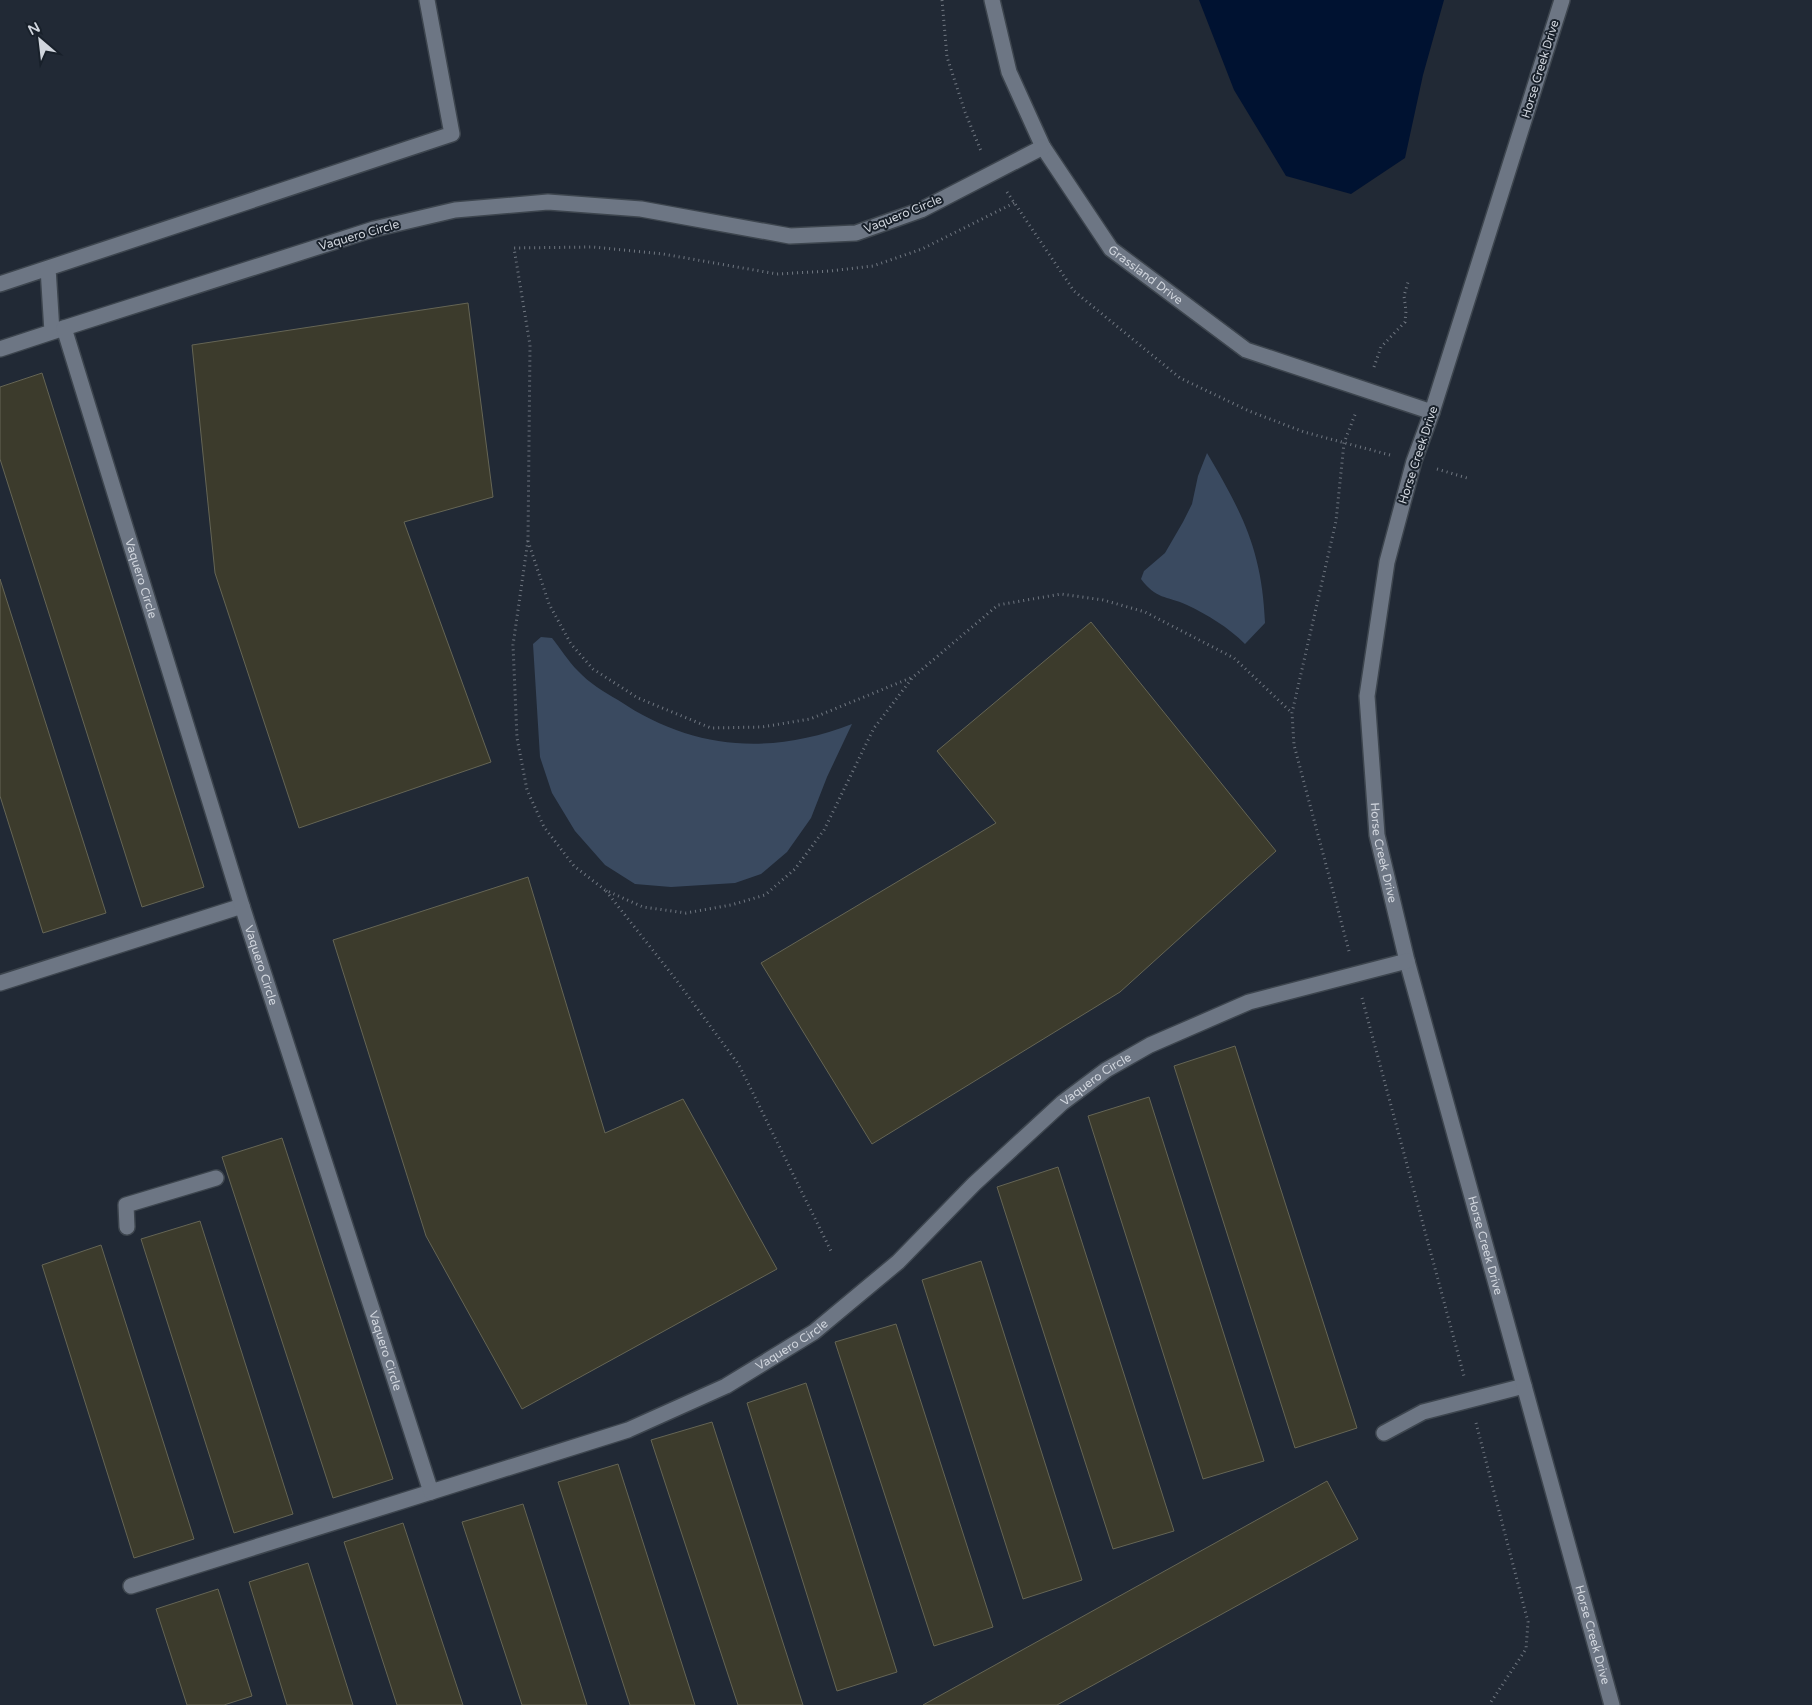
<svg xmlns="http://www.w3.org/2000/svg" width="1812" height="1705" viewBox="0 0 1812 1705" font-family="'Varela Round',sans-serif">
	<rect width="100%" height="100%" fill="#212935"/>
	<path fill="#3a4a60" d="M 1207,453 C 1243,514 1262,551 1265,623 L 1245,644 C 1228,627 1208,615 1187,605 C 1165,595 1157,600 1141,579 L 1144,571 L 1165,553 L 1183,522 L 1192,504 L 1198,476 Z
		M 541,637 L 552,638 C 561,649 568,661 578,671 C 589,683 604,692 618,700 C 692,750 769,756 852,724 L 827,777 L 811,818 L 787,852 L 761,874 L 735,883 L 671,887 L 635,884 L 605,865 L 575,831 L 552,793 L 540,757 L 533,644 Z"/>
	<path fill="#001231" d="M 1199,0 L 1444,0 L 1423,75 L 1405,158 L 1351,194 L 1286,176 L 1234,90 Z"/>
	<path fill="#3c3b2c" stroke="#656555" d="M 468,303 L 493,497 L 404,522 L 491,762 L 299,828 L 215,573 L 192,345 Z
		M 42,373 L 204,887 L 142,907 L 0,459 L 0,387 Z
		M 0,579 L 106,913 L 43,933 L 0,796 Z
		M 1091,622 L 1276,851 L 1120,992 L 872,1144 L 761,963 L 996,823 L 937,751 Z
		M 528,877 L 605,1133 L 683,1099 L 777,1269 L 522,1409 L 426,1236 L 333,940 Z
		M 1235,1046 L 1357,1428 L 1295,1448 L 1174,1066 Z
		M 1149,1097 L 1264,1461 L 1203,1479 L 1088,1116 Z
		M 282,1138 L 393,1479 L 333,1498 L 222,1157 Z
		M 1058,1167 L 1174,1531 L 1113,1549 L 997,1187 Z
		M 200,1221 L 293,1514 L 234,1533 L 141,1239 Z
		M 101,1245 L 194,1539 L 134,1558 L 42,1265 Z
		M 981,1261 L 1082,1580 L 1023,1599 L 922,1280 Z
		M 896,1324 L 993,1627 L 934,1646 L 835,1342 Z
		M 806,1383 L 897,1672 L 837,1691 L 747,1403 Z
		M 712,1422 L 803,1705 L 738,1705 L 651,1440 Z
		M 618,1464 L 695,1705 L 630,1705 L 558,1482 Z
		M 1327,1481 L 1358,1539 L 1057,1705 L 923,1705 Z
		M 523,1504 L 587,1705 L 522,1705 L 462,1522 Z
		M 403,1523 L 463,1705 L 397,1705 L 344,1542 Z
		M 308,1563 L 353,1705 L 287,1705 L 249,1582 Z
		M 218,1589 L 252,1696 L 224,1705 L 187,1705 L 156,1609 Z"/>
	<g fill="none" stroke-linecap="round" stroke-linejoin="round">
		<defs>
			<path id="lane" d="M 48,268 L 52,332
				M 0,284 L 452,134 L 427,0
				M 0,349 L 64,328
				M 0,983 L 242,906
				M 127,1227 L 126,1205 L 216,1178
				M 1384,1433 L 1423,1412 L 1524,1386
				M 131,1586 L 431,1492"/>
			<g id="street">
				<path id="s1" d="M 992,0 L 1009,72 L 1043,147 L 1111,249 L 1246,350 L 1432,412"/>
				<path id="s2" d="M 1562,0 L 1432,412 L 1414,461 L 1387,562 L 1367,696 L 1377,835 L 1407,961 L 1612,1705"/>
				<path id="s3" d="M 1043,147 L 921,210 L 856,233 L 790,236 L 641,209 L 548,202 L 455,210 L 374,229 L 64,328 L 242,906 L 431,1492 L 628,1430 L 726,1386 L 814,1332 L 898,1262 L 974,1184 L 1062,1103 L 1106,1070 L 1150,1045 L 1249,1002 L 1407,961"/>
			</g>
		</defs>
		<use href="#lane" stroke="#3d454e" stroke-width="18"/>
		<use href="#street" stroke="#3d454e" stroke-width="18"/>
		<path stroke="#707781" stroke-width="3" stroke-dasharray="1 4" stroke-linecap="butt" d="M 942,0 L 947,57 L 965,112 L 981,151
			M 1007,192 L 1074,291 L 1180,378 L 1249,411 L 1304,432 L 1390,455
			M 1014,203 L 922,249 L 873,266 L 830,271 L 777,274 L 663,254 L 593,247 L 514,248 L 530,345 L 528,540 L 513,645 L 517,738 L 527,790 L 544,827 L 574,866 L 605,890 L 643,907 L 686,913 L 731,905 L 765,895 L 795,869 L 824,830 L 874,728 L 913,677 L 998,605 L 1061,594 L 1103,600 L 1145,612 L 1234,658 L 1292,713
			M 1374,367 L 1381,347 L 1405,322 L 1406,311 L 1404,296 L 1408,282
			M 1437,469 L 1467,478
			M 528,541 L 549,604 L 571,644 L 593,669 L 638,698 L 711,728 L 762,727 L 810,719 L 913,677
			M 606,891 L 674,977 L 739,1065 L 831,1251
			M 1349,951 L 1294,745 L 1292,713 L 1336,521 L 1344,443 L 1356,412
			M 1362,998 L 1464,1376
			M 1476,1423 L 1528,1622 L 1526,1649 L 1489,1705"/>
		<use href="#lane" stroke="#6d7684" stroke-width="15"/>
		<use href="#street" stroke="#6d7684" stroke-width="15"/>
	</g>
	<g text-anchor="middle" stroke-width="4" stroke-linejoin="round" paint-order="stroke">
		<g font-size="12" fill="#d0d5dd" stroke="#18202a">
			<text transform="translate(1540 69) rotate(-73)" y="4">Horse Creek Drive</text>
			<text transform="translate(903 214) rotate(-22)" y="4">Vaquero Circle</text>
			<text transform="translate(359 235) rotate(-16)" y="4">Vaquero Circle</text>
			<text dy="4" stroke="none"><textPath href="#s1" startOffset="322">Grassland Drive</textPath></text>
			<text transform="translate(1418 455) rotate(-72)" y="4">Horse Creek Drive</text>
			<text dy="4" stroke="none"><textPath href="#s3" startOffset="1281">Vaquero Circle</textPath></text>
			<text dy="4" stroke="none"><textPath href="#s2" startOffset="882">Horse Creek Drive</textPath></text>
			<text dy="4" stroke="none"><textPath href="#s3" startOffset="1686">Vaquero Circle</textPath></text>
			<text dy="4" stroke="none"><textPath href="#s3" startOffset="3036">Vaquero Circle</textPath></text>
			<text dy="4" stroke="none"><textPath href="#s2" startOffset="1288">Horse Creek Drive</textPath></text>
			<text dy="4" stroke="none"><textPath href="#s3" startOffset="2631">Vaquero Circle</textPath></text>
			<text dy="4" stroke="none"><textPath href="#s3" startOffset="2091">Vaquero Circle</textPath></text>
			<text dy="4" stroke="none"><textPath href="#s2" startOffset="1692">Horse Creek Drive</textPath></text>
		</g>
	</g>
	<g transform="translate(40 40) rotate(332)" stroke="#18202a" stroke-width="4" paint-order="stroke">
	<path d="M0-4L9 19L0 12L-9 19Z" fill="#d0d5dd"/>
	<text y="-8" font-size="14" font-weight="bold" text-anchor="middle" fill="#d0d5dd">N</text>
	</g>
</svg>
